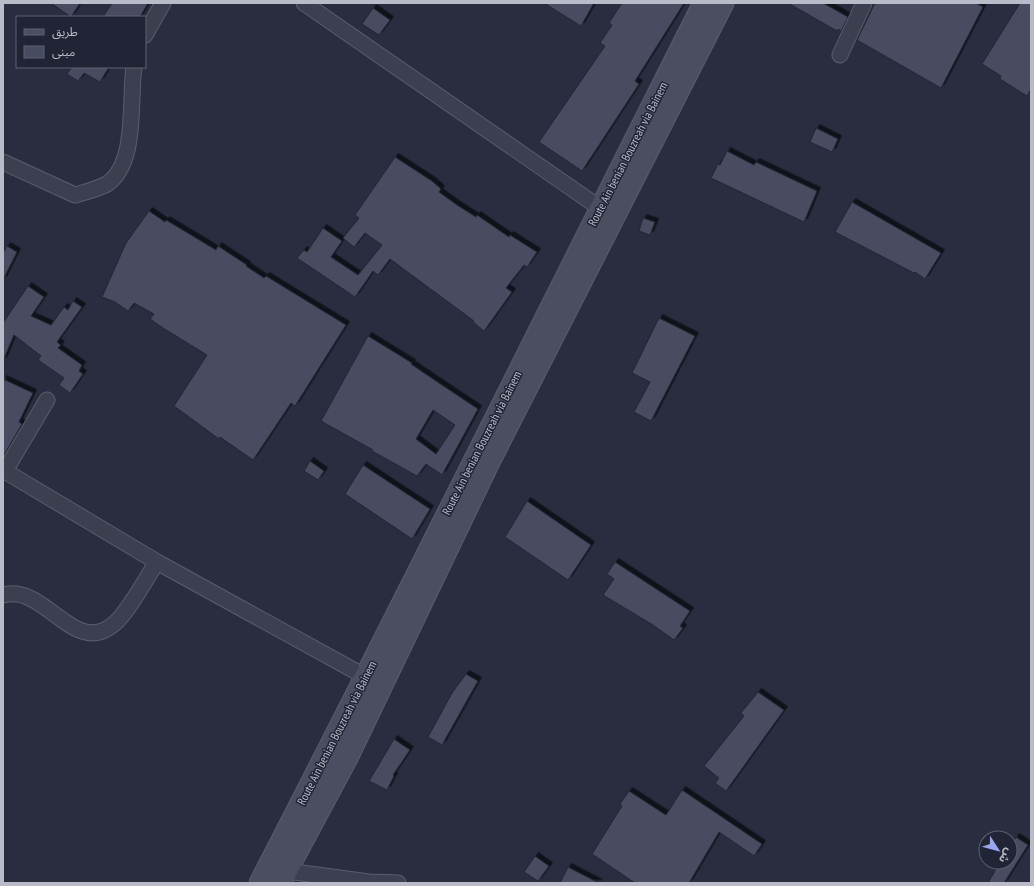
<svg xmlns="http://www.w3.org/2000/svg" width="1034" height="886" viewBox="0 0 1034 886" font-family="'PT Sans Narrow','Noto Sans Arabic',sans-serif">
	<defs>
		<filter id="shadow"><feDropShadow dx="3.5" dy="-3.5" stdDeviation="0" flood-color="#0009"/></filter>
	</defs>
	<rect width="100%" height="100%" fill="#292d3f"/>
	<path fill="#484c60" stroke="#232636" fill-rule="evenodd" filter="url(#shadow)" d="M 51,3 L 80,3 L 71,17 Z
		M 112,3 L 148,3 L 140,17 L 103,17 Z
		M 544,3 L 594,3 L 581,26 Z
		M 622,3 L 684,3 L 635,81 L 639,84 L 582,171 L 539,142 L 605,46 L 600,43 L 612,25 L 609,23 Z
		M 788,3 L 823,3 L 848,17 L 841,31 L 838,29 L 837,31 Z
		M 875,3 L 976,3 L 983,7 L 941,88 L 857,40 Z
		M 1020,3 L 1031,3 L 1031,89 L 1027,96 L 1000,79 L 1001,76 L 982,64 Z
		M 373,8 L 390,20 L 379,35 L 362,24 Z
		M 72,67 L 109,67 L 100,82 L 84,73 L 78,81 L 67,74 Z
		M 816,128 L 838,139 L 832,152 L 810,142 Z
		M 727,151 L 754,165 L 756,162 L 817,191 L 804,222 L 711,178 L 718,164 L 720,165 Z
		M 395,157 L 432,181 L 441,189 L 439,192 L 457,205 L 476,217 L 477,215 L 509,237 L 510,235 L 537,252 L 527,267 L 524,265 L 506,288 L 512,292 L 484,331 L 473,322 L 474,321 L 390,259 L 378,275 L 373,271 L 355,297 L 297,258 L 304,250 L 307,252 L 323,228 L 342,241 L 331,257 L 358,275 L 382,245 L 365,233 L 354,247 L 343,238 L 359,218 L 355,215 Z
		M 852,202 L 941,253 L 925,279 L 915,272 L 914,273 L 835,232 Z
		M 149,211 L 165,222 L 166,220 L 216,250 L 218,246 L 247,265 L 246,266 L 264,278 L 266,276 L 346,325 L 295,406 L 291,403 L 253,460 L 220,437 L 219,439 L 174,406 L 207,355 L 163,328 L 150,319 L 154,314 L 134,303 L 128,311 L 115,302 L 102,297 L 126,243 Z
		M 643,218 L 655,222 L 650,235 L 639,231 Z
		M 7,246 L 17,252 L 3,280 L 3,253 Z
		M 28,286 L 44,297 L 31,316 L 51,325 L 64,307 L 68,310 L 73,301 L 82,307 L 57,342 L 61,345 L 58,348 L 82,365 L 79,371 L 83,374 L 70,393 L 59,385 L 64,378 L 38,360 L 41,356 L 14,335 L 3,361 L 3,323 Z
		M 659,318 L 695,336 L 651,421 L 634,412 L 650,382 L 632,373 Z
		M 368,336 L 412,363 L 411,364 L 433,379 L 478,409 L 442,475 L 426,464 L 417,476 L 372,451 L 373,450 L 321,421 ZM 433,410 L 455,425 L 436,454 L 416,439 Z
		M 3,379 L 33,393 L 19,422 L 22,424 L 3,457 Z
		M 310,461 L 324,471 L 318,480 L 304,471 Z
		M 363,465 L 430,509 L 412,539 L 345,494 Z
		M 527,501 L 591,545 L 568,580 L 505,537 Z
		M 615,562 L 690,611 L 680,626 L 683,628 L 674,640 L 653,625 L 603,595 L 614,579 L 607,574 Z
		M 466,674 L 478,681 L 442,745 L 428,737 L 452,693 Z
		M 758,692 L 784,710 L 726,791 L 715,783 L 719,778 L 704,766 L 744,716 L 741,713 Z
		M 394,739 L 410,750 L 393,775 L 394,776 L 387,790 L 369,781 Z
		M 682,790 L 762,844 L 754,856 L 719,832 L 689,883 L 635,883 L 592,854 L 622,806 L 620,804 L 629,791 L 666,815 Z
		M 1016,837 L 1028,845 L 1004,883 L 988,883 L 1000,862 L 1010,862 L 1010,846 Z
		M 535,856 L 549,866 L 538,881 L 524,872 Z
		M 568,867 L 599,883 L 560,883 Z"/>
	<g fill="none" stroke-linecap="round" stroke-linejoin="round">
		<defs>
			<path id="street" d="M 304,3 L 600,208
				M 145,35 L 163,3
				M 840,55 L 864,3
				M 3,162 L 75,195 C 85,192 98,189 107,184 C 138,163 129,100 134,67
				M 3,470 L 157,562 L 366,677
				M 5,471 L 47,400
				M 3,595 C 45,583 74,658 114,624 C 129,611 145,580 157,562
				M 287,871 L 369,882 L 398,883"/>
			<path id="secondary" d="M 260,883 C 411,591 556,296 704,3
				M 280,883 L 348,756 L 489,462 L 723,3"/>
		</defs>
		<use href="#street" stroke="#5a5d6c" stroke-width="17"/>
		<use href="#secondary" stroke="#5a5d6c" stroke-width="23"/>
		<use href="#street" stroke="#3c3f4f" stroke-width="15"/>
		<use href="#secondary" stroke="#4b4e61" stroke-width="21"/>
	</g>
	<g text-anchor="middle" stroke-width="3" stroke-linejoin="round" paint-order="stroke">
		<g font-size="12" fill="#b9bbc9" stroke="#212434">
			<text transform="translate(628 154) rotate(-63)" y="4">Route Ain benian Bouzreah via Bainem</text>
			<text transform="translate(482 443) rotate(-63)" y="4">Route Ain benian Bouzreah via Bainem</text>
			<text transform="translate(337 733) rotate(-63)" y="4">Route Ain benian Bouzreah via Bainem</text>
		</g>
	</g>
	<rect width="1034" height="886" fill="none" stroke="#b9bbc9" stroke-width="8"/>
	<rect x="16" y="16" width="130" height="52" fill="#212434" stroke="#5e6070"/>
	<rect x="24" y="29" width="20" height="6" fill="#4b4e61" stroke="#5e6070"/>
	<text x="52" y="36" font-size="12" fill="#b9bbc9">طريق</text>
	<rect x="24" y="46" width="20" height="12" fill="#484c60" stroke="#5e6070"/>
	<text x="52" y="56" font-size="12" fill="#b9bbc9">مبنى</text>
	<g transform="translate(998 850) rotate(126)"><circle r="19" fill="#212434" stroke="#5e6070"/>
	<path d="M0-3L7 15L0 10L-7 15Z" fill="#99a5ee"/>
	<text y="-6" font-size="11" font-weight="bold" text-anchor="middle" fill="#b9bbc9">ش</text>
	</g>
</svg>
